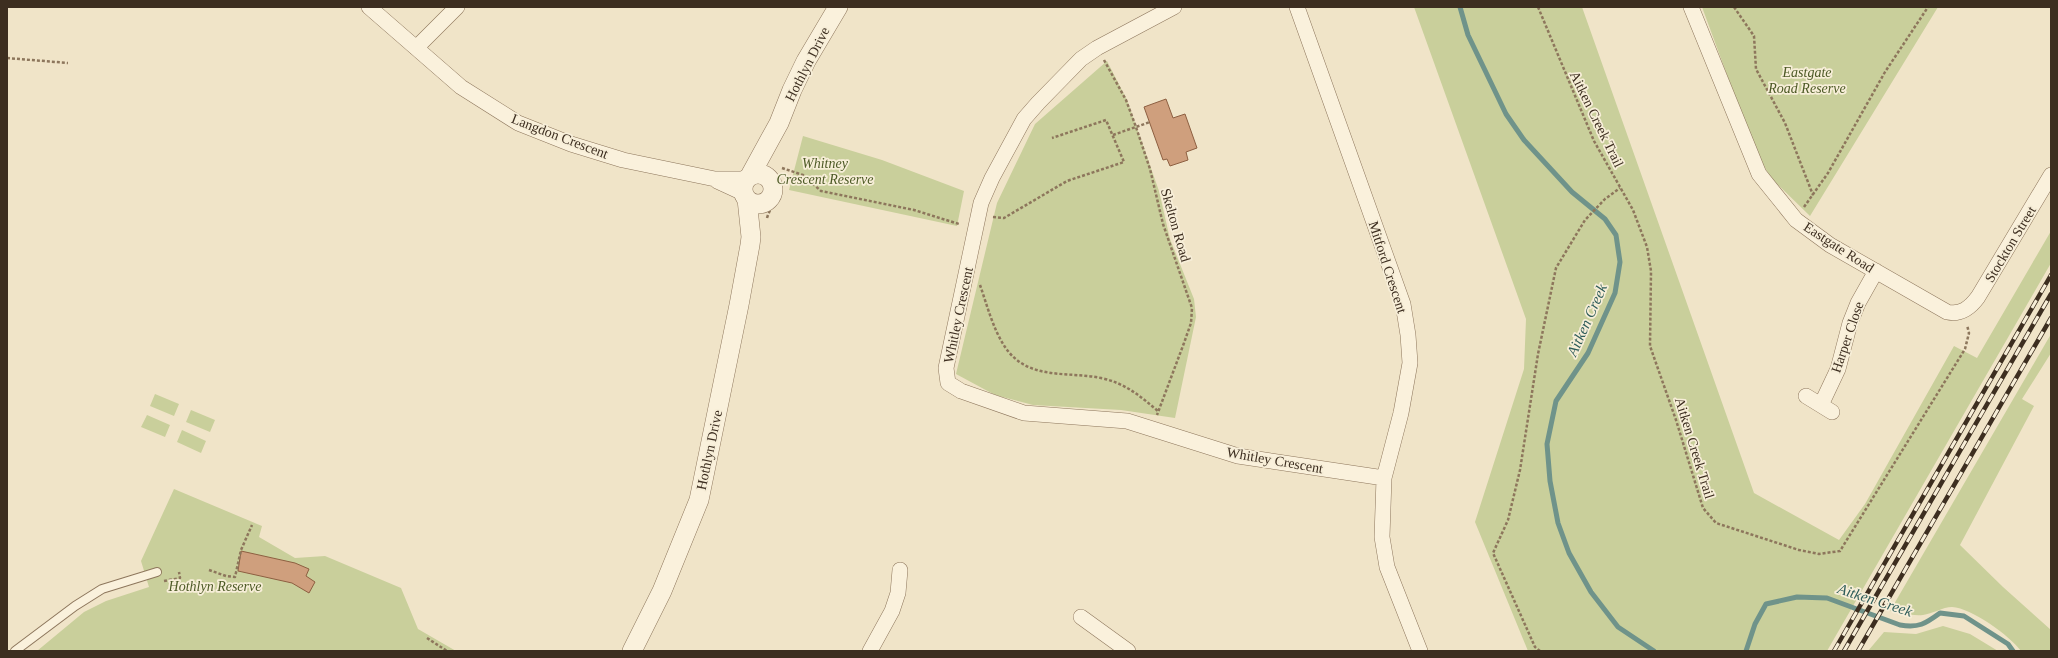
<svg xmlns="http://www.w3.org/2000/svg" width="2058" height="658" viewBox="0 0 2058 658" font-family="Georgia,serif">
	<rect width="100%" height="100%" fill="#f0e4c8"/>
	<path fill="#c9cf9b" d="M 1414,7 L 1582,7 L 1754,493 L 1839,540 L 1865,504 L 1954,346 L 1977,358 L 2051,231 L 2051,263 L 1827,651 L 1528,651 L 1475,522 L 1524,369 L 1526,319 Z
		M 1702,7 L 1938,7 L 1810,216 L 1771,178 L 1755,151 Z
		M 1107,61 L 1127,100 L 1159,191 L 1170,239 L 1194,299 L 1196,317 L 1175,418 L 1121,410 L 1033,405 L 995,395 L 956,374 L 997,203 L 1035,124 Z
		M 803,136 L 882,160 L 964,191 L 957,226 L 789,190 Z
		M 2051,334 L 2051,353 L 2022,399 L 2034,406 L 1960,545 L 2003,587 L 2051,630 L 2051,651 L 2021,651 C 2010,636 1972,608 1952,607 C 1943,607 1932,614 1923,615 C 1912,616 1900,613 1890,611 Z
		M 155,394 L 179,404 L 174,416 L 150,406 Z
		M 191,410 L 215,420 L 210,432 L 186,422 Z
		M 147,415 L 170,425 L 165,437 L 141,427 Z
		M 182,430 L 206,441 L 201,453 L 177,442 Z
		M 174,489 L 262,526 L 259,537 L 295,558 L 325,556 L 401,588 L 418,629 L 456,651 L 37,651 L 84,612 L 106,601 L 149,587 L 141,561 Z
		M 1943,626 L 1970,634 L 1998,651 L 1868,651 L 1884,632 L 1916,634 Z"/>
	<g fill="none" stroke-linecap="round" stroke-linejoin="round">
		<path stroke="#6f938a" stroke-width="5" d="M 1460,7 L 1468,35 L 1506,114 L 1524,140 L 1572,192 L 1605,219 L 1616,235 L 1620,262 L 1615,293 L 1588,353 L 1556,401 L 1547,444 L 1550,481 L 1558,523 L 1569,553 L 1591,592 L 1618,627 L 1654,651
			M 1746,651 L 1755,624 L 1766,604 L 1797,597 L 1827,598 L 1900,625 C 1919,628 1925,624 1940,613 L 1964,616 L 2008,644 L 2013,651"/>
	</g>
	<path fill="#cf9f7d" stroke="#8d5f41" d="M 1166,99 L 1173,118 L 1185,114 L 1197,148 L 1186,152 L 1188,160 L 1170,166 L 1167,159 L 1163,160 L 1144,107 Z
		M 241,551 L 295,563 L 309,569 L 306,576 L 315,582 L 309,593 L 292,583 L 238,571 Z"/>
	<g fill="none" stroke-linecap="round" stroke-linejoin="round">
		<defs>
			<path id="service" d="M 15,651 L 75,606 L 102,589 L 157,572"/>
			<path id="minor" d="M 369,7 L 461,87 L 518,123 L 571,144 L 623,160 L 715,179 L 746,179
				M 1174,7 L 1097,48 L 1081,59 L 1038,103 L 1024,119 L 992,178 L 981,203 L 946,368 L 948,383 L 961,391 L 1024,413 L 1127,421 L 1238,456 L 1384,478
				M 1297,7 L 1403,304 L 1408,335 L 1410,363 L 1401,413 L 1384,478 L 1382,537 L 1387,567 L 1420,651
				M 1691,7 L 1759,174 L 1796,220 L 1830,245 L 1947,312 C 1961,315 1970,308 1978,297 L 2051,175
				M 416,48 L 457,7
				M 717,181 L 743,193
				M 1806,396 L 1832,412
				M 1821,405 L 1838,369 L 1850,323 L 1858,303 L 1876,271
				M 1081,617 L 1128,651
				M 870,651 L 892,611 L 898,593 L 900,570"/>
			<path id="tertiary" d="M743 189a15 15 0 1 1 30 0a15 15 0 1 1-30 0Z
				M 751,174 L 779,123 L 792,90 L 806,61 L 838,7
				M 632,651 L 662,591 L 699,500 L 739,305 L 750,245 L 751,237 L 747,199"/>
		</defs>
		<use href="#service" stroke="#8d765c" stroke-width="10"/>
		<use href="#minor" stroke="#8d765c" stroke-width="16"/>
		<use href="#tertiary" stroke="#8d765c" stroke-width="20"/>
		<path stroke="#8d765c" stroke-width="2.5" stroke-dasharray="3 2" stroke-linecap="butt" d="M 1538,7 L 1594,141 L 1633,210 L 1647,247 L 1651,271 L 1650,346 L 1676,420 L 1703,508 L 1716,523 L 1799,550 L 1819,554 L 1840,551 L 1965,349 L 1969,333 L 1967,325
			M 1734,7 L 1754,36 L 1756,69 L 1785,123 L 1813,195
			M 7,58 L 68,63
			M 1104,60 L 1126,100 L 1136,127 L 1150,169 L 1163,224 L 1192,308 L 1191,323 L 1184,343 L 1157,415
			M 1113,135 L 1150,122
			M 782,168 L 803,175 L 821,191 L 914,210 L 959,224
			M 1804,207 L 1828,173 L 1885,72 L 1928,7
			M 993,217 L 1004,218 L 1067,181 L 1124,162 L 1106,120 L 1052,138
			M 767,218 C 773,198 790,194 772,172
			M 980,285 C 987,305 993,329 1005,347 C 1028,381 1067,371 1101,378 C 1125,383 1140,396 1158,411
			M 209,570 L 226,576 L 235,577 L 241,550 L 252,525
			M 164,581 L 180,578 L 179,572
			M 427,638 L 447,651
			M 1540,651 L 1535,647 L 1493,553 L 1508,520 L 1520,470 L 1538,354 L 1556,268 L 1585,220 L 1605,199 L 1620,188"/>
		<use href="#service" stroke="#faf1dc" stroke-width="8"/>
		<use href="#minor" stroke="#faf1dc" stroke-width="15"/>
		<use href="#tertiary" stroke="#faf1dc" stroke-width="19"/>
		<defs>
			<path id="rail" d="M 1834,651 L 2051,275
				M 1844,651 L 2051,294
				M 1858,651 L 2051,318"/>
		</defs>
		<use href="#rail" stroke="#3d2e20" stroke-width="4.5"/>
		<use href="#rail" stroke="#f7eed8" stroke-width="3" stroke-dasharray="9" stroke-linecap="butt"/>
	</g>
	<g text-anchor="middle" stroke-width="3.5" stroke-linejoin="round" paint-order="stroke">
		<g font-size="14" fill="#3d2e20" stroke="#f7eed8">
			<text transform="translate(807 64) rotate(-63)" y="5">Hothlyn Drive</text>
			<text transform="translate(1597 119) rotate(64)" y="5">Aitken Creek Trail</text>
			<text transform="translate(560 136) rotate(21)" y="5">Langdon Crescent</text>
			<text transform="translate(1176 225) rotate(74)" y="5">Skelton Road</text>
			<text transform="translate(2010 244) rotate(-59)" y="5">Stockton Street</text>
			<text transform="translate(1839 247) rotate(33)" y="5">Eastgate Road</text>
			<text transform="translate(1388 267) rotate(72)" y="5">Mitford Crescent</text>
			<text transform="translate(958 315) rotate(-78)" y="5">Whitley Crescent</text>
			<text transform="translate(1847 337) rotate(-71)" y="5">Harper Close</text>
			<text transform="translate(1695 448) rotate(73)" y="5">Aitken Creek Trail</text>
			<text transform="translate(709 450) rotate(-78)" y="5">Hothlyn Drive</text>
			<text transform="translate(1275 460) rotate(10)" y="5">Whitley Crescent</text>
		</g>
		<g font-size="14" font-style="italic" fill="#4d5a26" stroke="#f7eed8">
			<text x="1807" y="77">Eastgate<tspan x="1807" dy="16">Road Reserve</tspan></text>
			<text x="825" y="168">Whitney<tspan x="825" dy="16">Crescent Reserve</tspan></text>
			<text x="215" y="591">Hothlyn Reserve</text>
		</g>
		<g font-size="15" font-style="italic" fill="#2f5d5a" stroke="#f7eed8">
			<text transform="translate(1587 320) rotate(-66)" y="5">Aitken Creek</text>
			<text transform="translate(1875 600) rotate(18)" y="5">Aitken Creek</text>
		</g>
	</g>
	<rect width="2058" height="658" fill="none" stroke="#3d2e20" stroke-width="16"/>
</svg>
